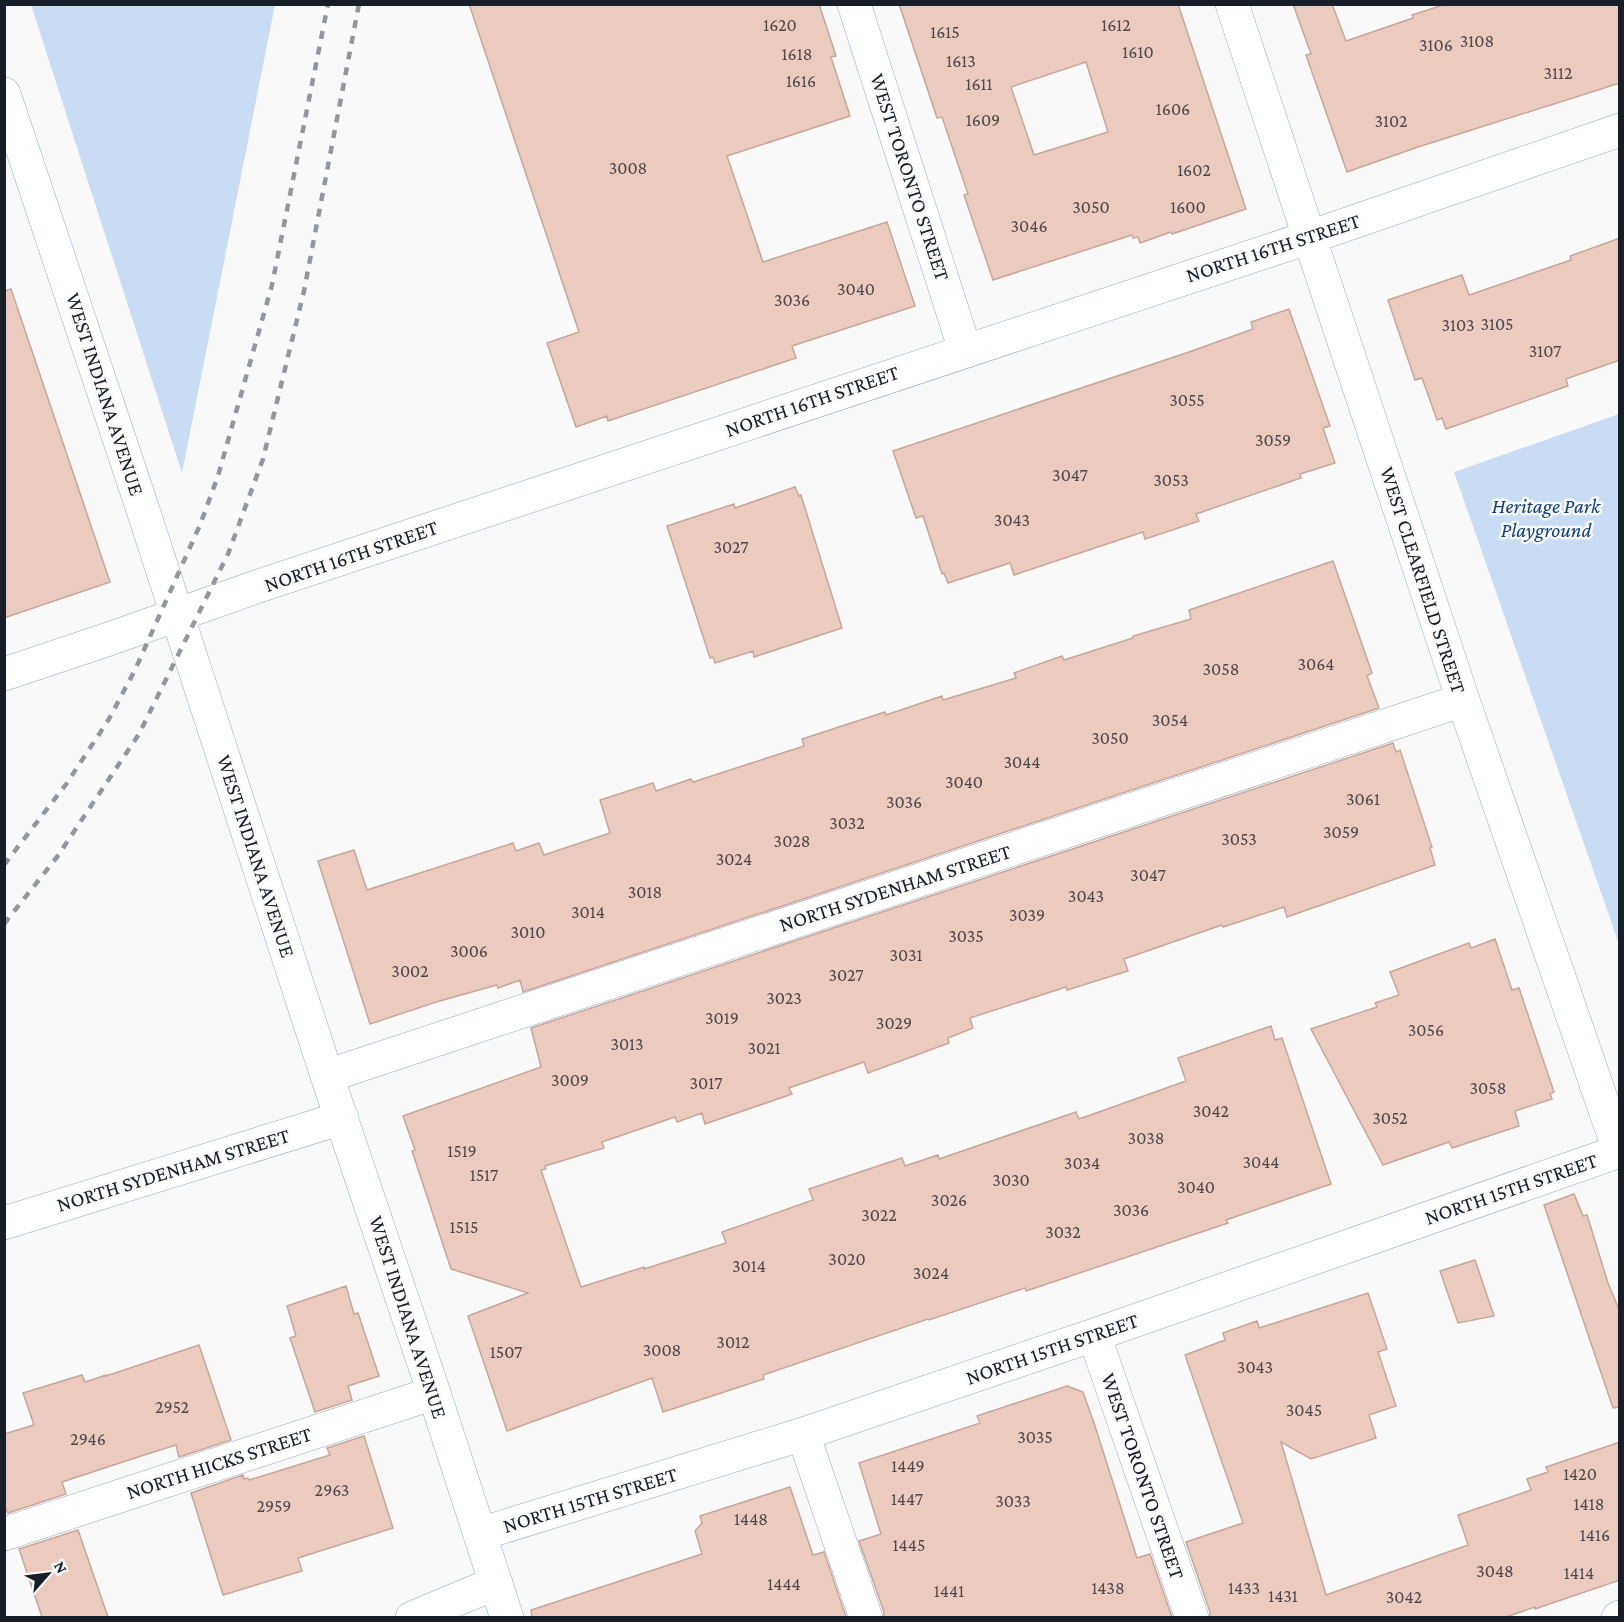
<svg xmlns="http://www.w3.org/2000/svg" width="1624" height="1622" viewBox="0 0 1624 1622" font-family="'Crimson Pro',serif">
	<rect width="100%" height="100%" fill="#f9f9f9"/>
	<path fill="#cadcf3" d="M 31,5 L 275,5 L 182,473 Z
		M 1619,414 L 1620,414 L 1619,944 L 1454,472 Z"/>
	<path fill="#ebcabf" stroke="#c7a79c" stroke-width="1.5" fill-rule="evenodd" d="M 469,4 L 819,4 L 836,56 L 831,57 L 850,116 L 727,156 L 763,262 L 887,222 L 915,306 L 792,346 L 796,358 L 608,421 L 607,416 L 576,427 L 547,343 L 579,332 Z
		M 899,4 L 1178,4 L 1246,209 L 1172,234 L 1171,232 L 1140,243 L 1138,237 L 1133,238 L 1132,235 L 993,280 L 964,195 L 968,194 L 942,117 L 937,118 ZM 1086,62 L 1108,132 L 1034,155 L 1011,87 Z
		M 1293,4 L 1332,4 L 1346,41 L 1413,18 L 1412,15 L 1446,4 L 1620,4 L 1620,83 L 1418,147 L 1347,172 L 1306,55 L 1311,54 Z
		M 1620,238 L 1620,360 L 1566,379 L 1568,386 L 1446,429 L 1442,418 L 1437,420 L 1422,378 L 1415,380 L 1388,300 L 1462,275 L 1469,295 L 1571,260 L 1570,256 Z
		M 11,289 L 110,582 L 4,618 L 4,291 Z
		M 1289,309 L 1330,426 L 1323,428 L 1335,463 L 1300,474 L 1301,478 L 1196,514 L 1199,521 L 1145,539 L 1143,532 L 1014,575 L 1010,563 L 948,583 L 944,573 L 942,574 L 923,516 L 916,518 L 893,451 L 1189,352 L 1253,329 L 1251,322 Z
		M 795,487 L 799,496 L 801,495 L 842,628 L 754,657 L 753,651 L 715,663 L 713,657 L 710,658 L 667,526 L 734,504 L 735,508 Z
		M 1333,561 L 1372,673 L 1367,676 L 1379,708 L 523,992 L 520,980 L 498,988 L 497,985 L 436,1002 L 370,1024 L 318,861 L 354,850 L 367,890 L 513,843 L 516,851 L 539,843 L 544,855 L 610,833 L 600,800 L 653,783 L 656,791 L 691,779 L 693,782 L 804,746 L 802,739 L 885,712 L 886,715 L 942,696 L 943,700 L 1016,678 L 1014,673 L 1062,656 L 1064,660 L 1133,638 L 1133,636 L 1191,619 L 1189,610 Z
		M 1393,743 L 1396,752 L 1400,750 L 1432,847 L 1430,848 L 1435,865 L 1287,917 L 1284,907 L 1223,927 L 1222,925 L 1124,959 L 1128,971 L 1067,990 L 1066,987 L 970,1018 L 973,1028 L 948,1038 L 949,1043 L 868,1073 L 864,1062 L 789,1088 L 792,1094 L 705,1124 L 702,1113 L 677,1122 L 675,1117 L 602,1142 L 604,1148 L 545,1166 L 546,1169 L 541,1170 L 581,1287 L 644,1267 L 644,1269 L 726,1243 L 722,1232 L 813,1200 L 809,1189 L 902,1158 L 905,1166 L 938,1155 L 939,1159 L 1076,1112 L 1079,1119 L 1186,1081 L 1178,1058 L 1271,1026 L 1275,1040 L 1282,1038 L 1331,1184 L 1226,1220 L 1228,1223 L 1026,1291 L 1025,1288 L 929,1320 L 928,1319 L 763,1375 L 764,1379 L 663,1412 L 652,1378 L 507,1431 L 468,1316 L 528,1293 L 451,1269 L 412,1151 L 415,1150 L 403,1116 L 541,1067 L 531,1028 Z
		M 1495,939 L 1512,990 L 1519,988 L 1554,1092 L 1550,1094 L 1552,1099 L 1515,1111 L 1519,1126 L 1452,1148 L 1449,1142 L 1383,1165 L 1311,1029 L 1377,1007 L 1375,1003 L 1399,995 L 1390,972 L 1469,943 L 1471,948 Z
		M 1574,1194 L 1583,1216 L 1587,1215 L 1608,1283 L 1620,1312 L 1620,1407 L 1613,1408 L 1544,1205 Z
		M 1475,1260 L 1494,1316 L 1458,1323 L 1440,1271 Z
		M 346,1286 L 354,1314 L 358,1313 L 379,1376 L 348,1386 L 352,1400 L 315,1412 L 290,1338 L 296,1336 L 287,1306 Z
		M 1368,1293 L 1387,1349 L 1378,1352 L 1396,1406 L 1369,1415 L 1376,1438 L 1311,1459 L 1281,1442 L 1326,1595 L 1468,1545 L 1458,1515 L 1531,1490 L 1527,1479 L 1548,1472 L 1546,1467 L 1620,1442 L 1620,1580 L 1535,1609 L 1535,1607 L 1506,1617 L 1210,1617 L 1210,1612 L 1186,1542 L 1243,1523 L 1185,1355 L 1225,1340 L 1223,1333 L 1257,1321 L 1259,1328 Z
		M 199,1345 L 231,1440 L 179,1457 L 176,1445 L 135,1458 L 62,1482 L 66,1494 L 8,1513 L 4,1504 L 4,1434 L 34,1425 L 23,1393 L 82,1375 L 85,1382 L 106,1375 L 106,1376 Z
		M 1067,1386 L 1083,1392 L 1095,1426 L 1137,1558 L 1150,1554 L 1172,1617 L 884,1617 L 884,1612 L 859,1541 L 881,1534 L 859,1463 L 980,1423 L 977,1416 Z
		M 364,1436 L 393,1528 L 298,1558 L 302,1571 L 223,1595 L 191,1493 L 243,1475 L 244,1479 L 248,1478 L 249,1480 L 330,1455 L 327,1448 Z
		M 790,1487 L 813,1555 L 824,1552 L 846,1617 L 532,1617 L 531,1610 L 702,1554 L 695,1531 L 702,1523 L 700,1516 Z
		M 78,1530 L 108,1617 L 42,1617 L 19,1549 Z"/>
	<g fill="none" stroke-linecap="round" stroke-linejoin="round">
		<defs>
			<path id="street" d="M 854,4 L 965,350
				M 1232,4 L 1463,700 L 1620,1153
				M 4,94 L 144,513 L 327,1076 L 434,1393 L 507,1618
				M 4,674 L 106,640 L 256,587 L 1310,237 L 1620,130
				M 327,1076 L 1463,700
				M 4,1223 L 342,1118
				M 1094,1335 L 1192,1618
				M 803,1434 L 866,1618
				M 4,1534 L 434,1393
				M 480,1534 L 803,1434 L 1094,1335 L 1620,1151
				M 412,1618 L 496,1583
				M 1618,1618 L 1620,1617"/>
		</defs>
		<use href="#street" stroke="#97a9c1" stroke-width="34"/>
		<use href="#street" stroke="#fff" stroke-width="33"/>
		<path stroke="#93969a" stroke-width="4.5" stroke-dasharray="8 8" stroke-linecap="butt" d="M 4,865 L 67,783 L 109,719 L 135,670 L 200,525 L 218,476 L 272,285 L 328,4
			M 4,924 L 57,857 L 139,734 L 228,554 L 263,459 L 304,291 L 359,4"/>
	</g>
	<g text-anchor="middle" stroke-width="5" stroke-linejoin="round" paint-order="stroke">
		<g font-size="18" fill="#4c494d">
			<text x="780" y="31">1620</text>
			<text x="1116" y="31">1612</text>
			<text x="945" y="38">1615</text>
			<text x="1477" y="47">3108</text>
			<text x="1436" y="51">3106</text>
			<text x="1138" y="58">1610</text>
			<text x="797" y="60">1618</text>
			<text x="961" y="67">1613</text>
			<text x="1558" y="79">3112</text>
			<text x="801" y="87">1616</text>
			<text x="979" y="90">1611</text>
			<text x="1173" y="115">1606</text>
			<text x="983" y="126">1609</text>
			<text x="1391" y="127">3102</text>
			<text x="628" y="174">3008</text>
			<text x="1194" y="176">1602</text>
			<text x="1091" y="213">3050</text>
			<text x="1188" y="213">1600</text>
			<text x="1029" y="232">3046</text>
			<text x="856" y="295">3040</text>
			<text x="792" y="306">3036</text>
			<text x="1497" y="330">3105</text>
			<text x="1458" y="331">3103</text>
			<text x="1545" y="357">3107</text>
			<text x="1187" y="406">3055</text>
			<text x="1273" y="446">3059</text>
			<text x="1070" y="481">3047</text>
			<text x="1171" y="486">3053</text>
			<text x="1012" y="526">3043</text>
			<text x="731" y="553">3027</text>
			<text x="1316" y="670">3064</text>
			<text x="1221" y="675">3058</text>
			<text x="1170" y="726">3054</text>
			<text x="1110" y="744">3050</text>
			<text x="1022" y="768">3044</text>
			<text x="964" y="788">3040</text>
			<text x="1363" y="805">3061</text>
			<text x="904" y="808">3036</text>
			<text x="847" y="829">3032</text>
			<text x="1341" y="838">3059</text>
			<text x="1239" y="845">3053</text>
			<text x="792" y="847">3028</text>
			<text x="734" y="865">3024</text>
			<text x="1148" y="881">3047</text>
			<text x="645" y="898">3018</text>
			<text x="1086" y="902">3043</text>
			<text x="588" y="918">3014</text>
			<text x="1027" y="921">3039</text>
			<text x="528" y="938">3010</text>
			<text x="966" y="942">3035</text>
			<text x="469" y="957">3006</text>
			<text x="906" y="961">3031</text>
			<text x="410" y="977">3002</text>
			<text x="846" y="981">3027</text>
			<text x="784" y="1004">3023</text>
			<text x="722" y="1024">3019</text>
			<text x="894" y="1029">3029</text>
			<text x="1426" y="1036">3056</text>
			<text x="627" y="1050">3013</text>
			<text x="764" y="1054">3021</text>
			<text x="570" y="1086">3009</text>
			<text x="706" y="1089">3017</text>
			<text x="1488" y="1094">3058</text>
			<text x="1211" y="1117">3042</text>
			<text x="1390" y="1124">3052</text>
			<text x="1146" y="1144">3038</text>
			<text x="462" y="1157">1519</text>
			<text x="1261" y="1168">3044</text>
			<text x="1082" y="1169">3034</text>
			<text x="484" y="1181">1517</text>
			<text x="1011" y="1186">3030</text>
			<text x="1196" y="1193">3040</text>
			<text x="949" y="1206">3026</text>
			<text x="1131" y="1216">3036</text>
			<text x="879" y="1221">3022</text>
			<text x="464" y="1233">1515</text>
			<text x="1063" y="1238">3032</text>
			<text x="847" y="1265">3020</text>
			<text x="749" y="1272">3014</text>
			<text x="931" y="1279">3024</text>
			<text x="733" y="1348">3012</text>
			<text x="662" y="1356">3008</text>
			<text x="506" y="1358">1507</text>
			<text x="1255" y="1373">3043</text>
			<text x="172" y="1413">2952</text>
			<text x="1304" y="1416">3045</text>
			<text x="1035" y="1443">3035</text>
			<text x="88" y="1445">2946</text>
			<text x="908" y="1472">1449</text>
			<text x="1580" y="1480">1420</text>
			<text x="332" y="1496">2963</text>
			<text x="907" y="1505">1447</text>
			<text x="1013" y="1507">3033</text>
			<text x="1589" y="1510">1418</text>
			<text x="274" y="1512">2959</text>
			<text x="751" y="1525">1448</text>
			<text x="1595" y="1541">1416</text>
			<text x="909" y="1551">1445</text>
			<text x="1495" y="1577">3048</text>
			<text x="1579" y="1579">1414</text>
			<text x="784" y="1590">1444</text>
			<text x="1108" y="1594">1438</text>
			<text x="1244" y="1594">1433</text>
			<text x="949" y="1597">1441</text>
			<text x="1283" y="1602">1431</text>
			<text x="1404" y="1603">3042</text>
		</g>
		<g font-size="21" fill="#171e27" stroke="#f9f9f9">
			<text transform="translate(910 177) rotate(72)" y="7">WEST TORONTO STREET</text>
			<text transform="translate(1273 248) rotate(-18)" y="7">NORTH 16TH STREET</text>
			<text transform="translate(105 394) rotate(72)" y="7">WEST INDIANA AVENUE</text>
			<text transform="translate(812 401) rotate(-19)" y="7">NORTH 16TH STREET</text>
			<text transform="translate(351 556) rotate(-19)" y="7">NORTH 16TH STREET</text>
			<text transform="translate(1423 580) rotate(72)" y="7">WEST CLEARFIELD STREET</text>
			<text transform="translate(256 856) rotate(72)" y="7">WEST INDIANA AVENUE</text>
			<text transform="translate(895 888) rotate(-18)" y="7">NORTH SYDENHAM STREET</text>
			<text transform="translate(173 1170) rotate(-17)" y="7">NORTH SYDENHAM STREET</text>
			<text transform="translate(1511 1189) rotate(-19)" y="7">NORTH 15TH STREET</text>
			<text transform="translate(408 1317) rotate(72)" y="7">WEST INDIANA AVENUE</text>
			<text transform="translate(1052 1349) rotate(-19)" y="7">NORTH 15TH STREET</text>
			<text transform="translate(219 1463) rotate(-18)" y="7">NORTH HICKS STREET</text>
			<text transform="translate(1143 1476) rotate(71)" y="7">WEST TORONTO STREET</text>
			<text transform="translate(590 1500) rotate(-17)" y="7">NORTH 15TH STREET</text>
		</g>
		<g font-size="21" font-style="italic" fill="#104077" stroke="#f9f9f9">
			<text x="1546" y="513">Heritage Park<tspan x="1546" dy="24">Playground</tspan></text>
		</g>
	</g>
	<rect width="1624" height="1622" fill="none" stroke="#171e27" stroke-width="12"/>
	<g transform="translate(48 1574) rotate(62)" stroke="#f9f9f9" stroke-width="4.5" paint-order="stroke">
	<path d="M0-4.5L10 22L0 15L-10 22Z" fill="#171e27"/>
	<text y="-9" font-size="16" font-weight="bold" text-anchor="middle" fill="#171e27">N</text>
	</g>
</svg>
